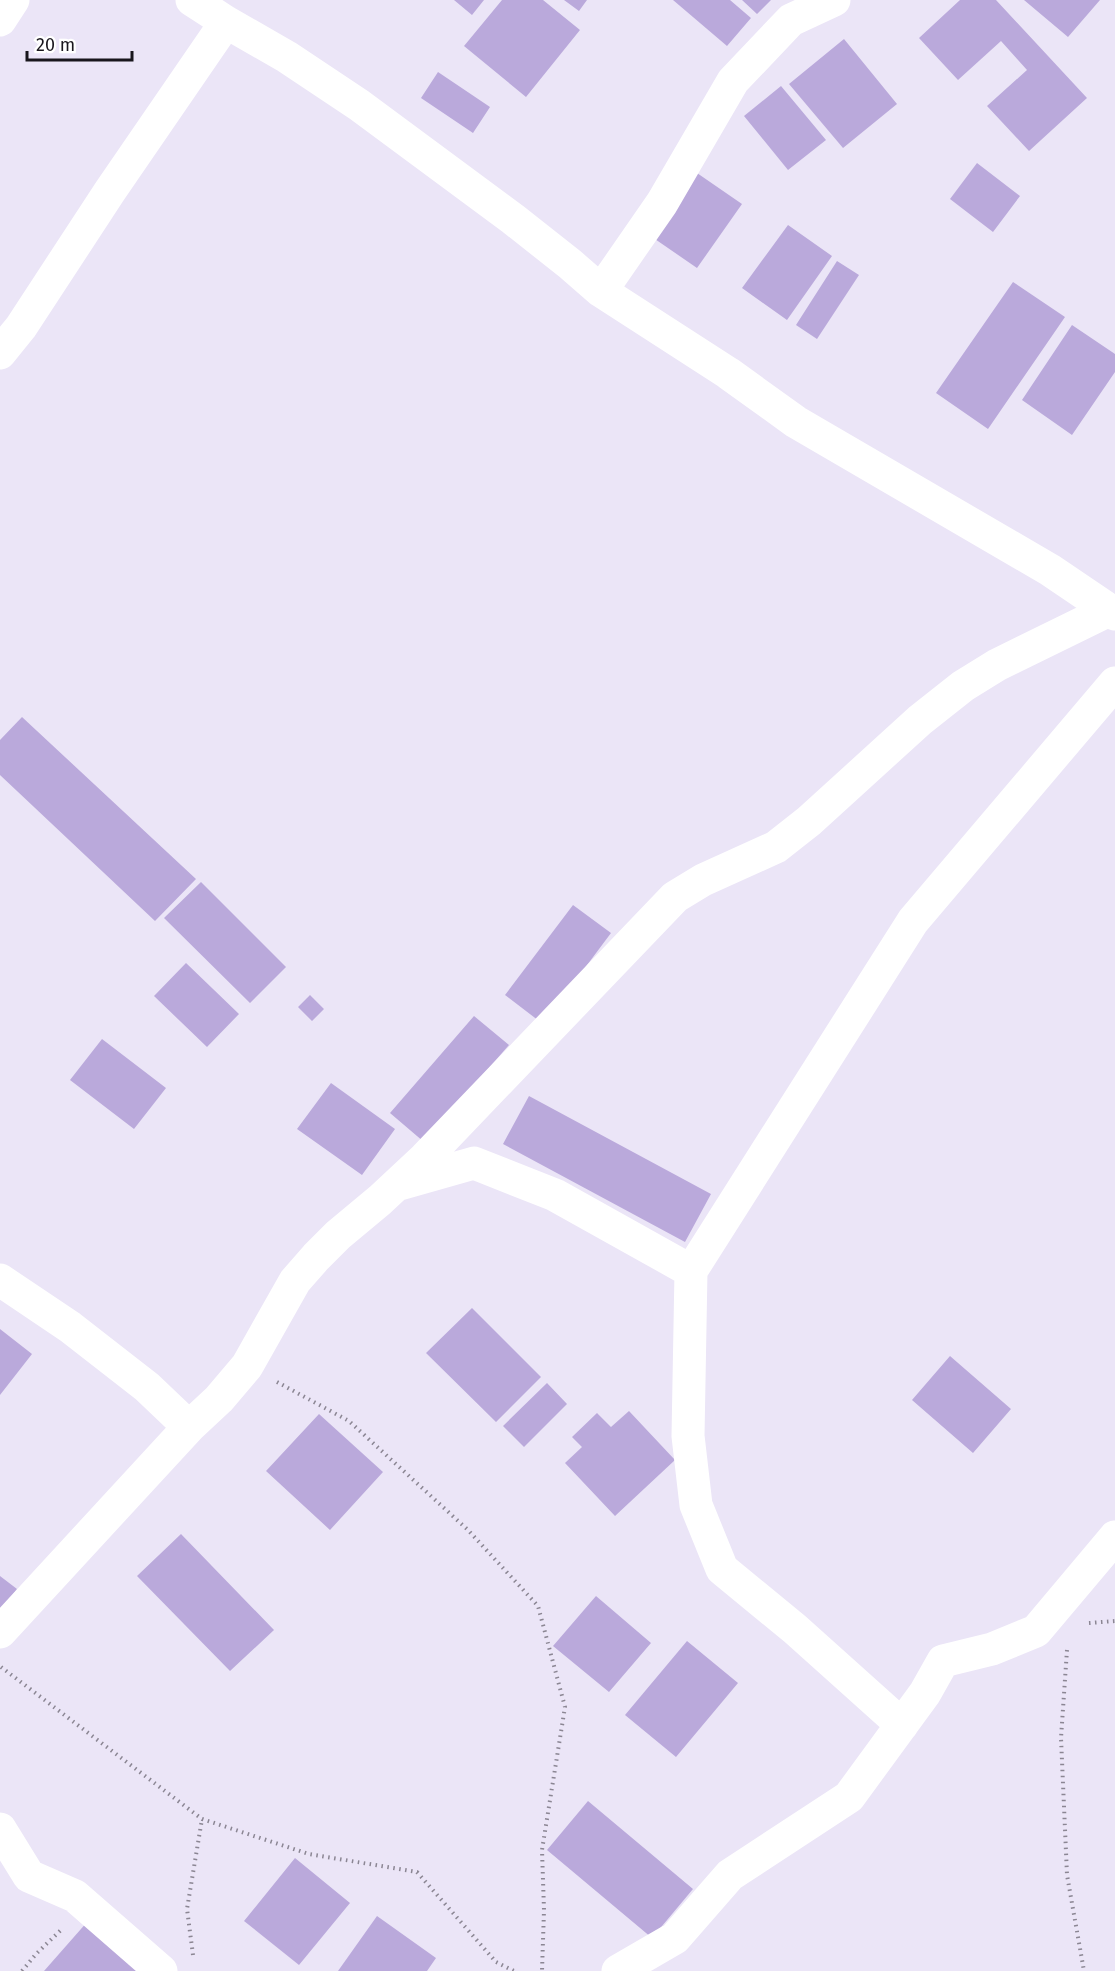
<svg xmlns="http://www.w3.org/2000/svg" width="1115" height="1971" viewBox="0 0 1115 1971" font-family="'Fira Sans',sans-serif">
	<rect width="100%" height="100%" fill="#ebe5f7"/>
	<path fill="#baa9db" d="M 454,0 L 484,0 L 472,15 Z
		M 502,0 L 543,0 L 580,30 L 526,97 L 464,46 Z
		M 564,0 L 587,0 L 579,11 Z
		M 673,0 L 730,0 L 751,18 L 727,46 Z
		M 742,0 L 771,0 L 757,14 Z
		M 960,0 L 996,0 L 1087,98 L 1029,151 L 987,106 L 1027,70 L 1001,41 L 958,80 L 919,38 Z
		M 1024,0 L 1100,0 L 1068,37 Z
		M 844,39 L 897,104 L 843,148 L 789,84 Z
		M 438,72 L 490,107 L 473,133 L 421,98 Z
		M 781,86 L 826,140 L 788,170 L 744,116 Z
		M 977,163 L 1020,196 L 993,232 L 950,199 Z
		M 697,173 L 742,204 L 697,268 L 652,237 Z
		M 788,225 L 832,256 L 787,320 L 742,288 Z
		M 837,261 L 859,275 L 817,339 L 796,325 Z
		M 1013,282 L 1065,317 L 988,429 L 936,393 Z
		M 1072,325 L 1115,354 L 1115,372 L 1072,435 L 1022,400 Z
		M 22,717 L 196,879 L 155,921 L 0,775 L 0,740 Z
		M 201,882 L 286,967 L 250,1003 L 164,918 Z
		M 573,905 L 611,933 L 543,1024 L 505,995 Z
		M 186,963 L 239,1014 L 207,1047 L 154,996 Z
		M 310,995 L 324,1009 L 312,1021 L 298,1007 Z
		M 474,1016 L 509,1045 L 424,1142 L 390,1113 Z
		M 102,1039 L 166,1088 L 134,1129 L 70,1080 Z
		M 331,1083 L 395,1129 L 362,1175 L 297,1129 Z
		M 529,1096 L 711,1194 L 685,1242 L 503,1144 Z
		M 472,1308 L 541,1377 L 496,1422 L 426,1353 Z
		M 0,1329 L 32,1354 L 0,1395 Z
		M 950,1356 L 1011,1409 L 973,1453 L 912,1400 Z
		M 547,1383 L 567,1404 L 524,1447 L 503,1426 Z
		M 629,1411 L 675,1460 L 615,1516 L 565,1463 L 582,1447 L 572,1437 L 597,1413 L 611,1427 Z
		M 319,1414 L 383,1472 L 330,1530 L 266,1471 Z
		M 181,1534 L 274,1630 L 230,1671 L 137,1576 Z
		M 0,1576 L 17,1589 L 0,1612 Z
		M 596,1596 L 651,1643 L 609,1692 L 553,1646 Z
		M 687,1641 L 738,1683 L 676,1757 L 625,1715 Z
		M 588,1801 L 693,1889 L 652,1938 L 547,1850 Z
		M 295,1858 L 350,1903 L 299,1965 L 244,1921 Z
		M 377,1916 L 436,1958 L 427,1971 L 338,1971 Z
		M 88,1921 L 147,1971 L 44,1971 Z"/>
	<g fill="none" stroke-linecap="round" stroke-linejoin="round">
		<path stroke="#8b8693" stroke-width="4" stroke-dasharray="1.5 4.5" stroke-linecap="butt" d="M 277,1382 L 349,1421 L 468,1530 L 538,1606 L 565,1707 L 542,1850 L 544,1910 L 542,1971
			M 1089,1623 L 1115,1621
			M 1067,1650 L 1061,1738 L 1067,1875 L 1084,1971
			M 1,1667 L 202,1819 L 309,1854 L 417,1872 L 496,1962 L 514,1971
			M 193,1955 L 187,1909 L 202,1819
			M 22,1971 L 36,1954 L 62,1929"/>
		<path stroke="#fff" stroke-width="33" d="M 192,0 L 226,22 L 287,57 L 359,105 L 513,219 L 570,264 L 601,291 L 728,373 L 796,422 L 1050,570 L 1115,614
			M 0,20 L 13,0
			M 601,291 L 662,203 L 733,81 L 791,20 L 834,0
			M 0,353 L 21,327 L 110,191 L 226,22
			M 400,1184 L 474,1163 L 555,1195 L 691,1271
			M 0,1280 L 70,1327 L 147,1387 L 189,1427
			M 0,1632 L 189,1427 L 219,1399 L 247,1366 L 295,1281 L 316,1257 L 338,1235 L 380,1200 L 425,1158 L 675,897 L 703,880 L 776,847 L 809,821 L 920,720 L 963,686 L 997,665 L 1109,610
			M 902,1725 L 795,1629 L 722,1569 L 696,1505 L 688,1436 L 691,1271 L 913,921 L 1115,683
			M 0,1829 L 29,1876 L 75,1896 L 161,1971
			M 618,1971 L 675,1938 L 730,1875 L 849,1797 L 925,1693 L 943,1661 L 992,1649 L 1036,1631 L 1115,1537"/>
	</g>
	<path d="M27 51v9h105v-9" fill="none" stroke="#19161d" stroke-width="3"/>
	<text x="36" y="51" font-size="18" fill="#19161d" stroke="#ffffff" stroke-width="4.5" paint-order="stroke">20 m</text>
</svg>
